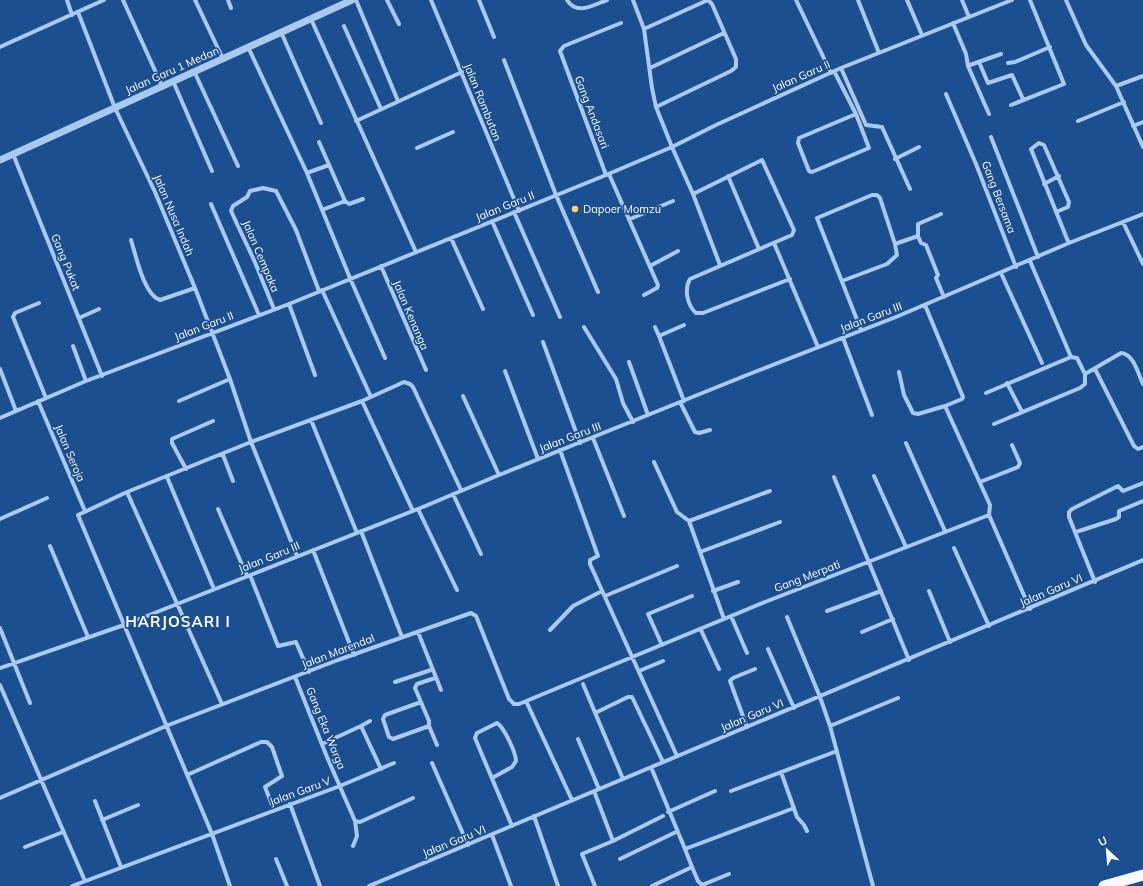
<svg xmlns="http://www.w3.org/2000/svg" width="1143" height="886" viewBox="0 0 1143 886" font-family="Mulish,sans-serif">
	<rect width="100%" height="100%" fill="#1b4f8f"/>
	<g fill="none" stroke-linecap="round" stroke-linejoin="round">
		<path stroke="#a9c9ee" stroke-width="4" d="M 67,0 L 72,15
			M 123,0 L 162,86
			M 195,0 L 223,59
			M 228,0 L 231,8
			M 356,0 L 398,101
			M 387,0 L 399,24
			M 431,0 L 519,211
			M 479,0 L 494,37
			M 567,0 C 577,16 593,5 607,0
			M 633,0 L 644,29 L 652,88 L 656,107 L 672,147 L 693,194 L 720,265
			M 796,0 L 831,73
			M 858,0 L 879,53
			M 907,0 L 922,35
			M 962,0 L 969,17
			M 1066,0 L 1086,45 L 1116,86 L 1143,147
			M 78,12 L 115,108 L 155,192 L 195,288 L 230,379 L 251,442 L 297,556
			M 311,19 L 416,252
			M 953,23 L 966,54 L 968,66 L 989,114
			M 344,26 L 381,109
			M 644,29 L 708,0 L 712,4 L 736,59 L 736,67 L 731,71 L 656,107
			M 281,32 L 321,123
			M 0,47 L 104,0
			M 248,47 L 307,173 L 350,278 L 385,358
			M 504,60 L 556,195 L 598,292
			M 979,62 L 988,83 L 1012,75 L 1023,99
			M 1008,63 L 1015,62 L 1050,47
			M 970,65 L 1001,54
			M 650,68 L 724,33
			M 841,68 L 866,125 L 882,127 L 910,189
			M 194,71 L 238,166
			M 834,71 L 856,114 L 869,148 L 812,172 L 809,171 L 798,143 L 799,138 L 856,114
			M 173,81 L 212,171
			M 1116,86 L 1143,76
			M 946,94 L 976,164 L 1016,267
			M 1011,105 L 1064,84 L 1030,0
			M 356,121 L 462,72
			M 1078,121 L 1124,102
			M 1133,126 L 1143,122
			M 991,137 L 1038,257
			M 319,142 L 345,201
			M 417,148 L 453,132
			M 13,154 L 102,376
			M 895,159 L 919,147
			M 307,173 L 329,165
			M 609,174 L 658,285 L 657,288 L 644,295
			M 606,175 L 560,51 L 564,46 L 621,23
			M 728,176 L 759,249
			M 1044,184 L 1059,176
			M 693,194 L 762,160 L 794,230 L 792,235 L 690,279 C 684,289 687,305 696,313 L 703,313 L 790,279
			M 211,204 L 259,315
			M 322,210 L 345,201 L 349,204 L 363,199
			M 514,212 L 560,317
			M 1056,212 L 1068,207 L 1069,202 L 1044,145 L 1039,143 L 1031,149 L 1067,239 L 1069,243
			M 630,219 L 673,201
			M 492,221 L 533,315
			M 1123,222 L 1143,264
			M 918,236 L 921,243 L 926,245 L 938,275 L 936,278 L 944,297
			M 451,238 L 483,309
			M 131,240 C 136,256 144,295 160,300 L 195,288
			M 774,243 L 818,347
			M 895,244 L 918,236 L 918,224 L 941,214
			M 1030,261 L 1071,357
			M 381,266 L 426,370
			M 650,266 L 678,251
			M 1001,273 L 1042,363
			M 842,281 L 887,264 L 897,255 L 895,244 L 880,198 L 877,195 L 872,195 L 817,218 L 861,330
			M 322,290 L 371,397
			M 39,303 L 15,313 L 13,317 L 46,398
			M 289,304 L 315,375
			M 925,305 L 963,397 L 962,399 L 945,406
			M 274,309 L 254,260 L 231,211 L 233,206 L 247,197 L 250,191 L 263,188 L 276,191 L 296,230 L 319,291
			M 79,318 L 99,309
			M 584,327 L 616,379 L 623,403 L 633,422
			M 655,327 L 659,336
			M 843,338 L 872,415
			M 543,342 L 580,443
			M 73,346 L 86,381
			M 629,362 L 648,415
			M 0,369 L 16,411
			M 1095,369 L 1134,446 L 1138,449 L 1143,447
			M 505,371 L 538,459
			M 899,372 L 904,395 L 913,413 L 918,414 L 945,406 L 990,505 L 989,515
			M 1085,374 L 1121,353 C 1134,354 1138,374 1143,384
			M 1007,383 L 1022,412
			M 986,393 L 1071,357 L 1077,358 L 1085,374 L 1085,384 L 1080,388 L 994,424
			M 463,396 L 499,475
			M 38,401 L 85,511
			M 179,401 L 230,379
			M 362,401 L 413,511
			M 684,401 L 659,336 L 684,325
			M 680,402 L 695,432 L 699,433 L 710,430
			M 0,418 L 86,381 L 289,304 L 606,175 L 672,147 L 716,125 L 841,68 L 1012,0
			M 311,420 L 357,533
			M 593,438 L 624,516
			M 906,443 L 945,531
			M 560,450 L 598,556 L 590,560 L 590,564 L 677,756
			M 223,455 L 233,481
			M 654,462 L 677,512 L 689,521 L 724,619
			M 186,469 L 172,443 L 172,439 L 213,421
			M 874,476 L 906,547
			M 167,477 L 214,589
			M 834,477 L 909,660
			M 980,482 L 1018,467 L 1020,463 L 1012,445
			M 127,492 L 222,704
			M 453,494 L 481,554
			M 218,509 L 247,576
			M 418,509 L 457,590
			M 989,515 L 1030,609
			M 0,519 L 47,498
			M 689,521 L 770,491
			M 361,531 L 402,637
			M 1076,532 L 1116,519 L 1119,517 L 1119,511 L 1143,501
			M 50,546 L 88,637
			M 954,548 L 989,626
			M 313,550 L 354,655
			M 700,552 L 780,522
			M 250,575 L 278,646 L 296,642 L 309,672
			M 1095,582 L 1069,517 L 1069,512 L 1072,509 L 1118,486 L 1123,491 L 1143,483
			M 713,591 L 738,582
			M 929,591 L 950,642
			M 605,596 L 677,566
			M 827,611 L 881,591
			M 731,616 L 747,653
			M 787,617 L 820,697 L 830,726 L 873,886
			M 0,628 L 30,703
			M 550,630 L 573,606 L 602,591
			M 701,630 L 719,669
			M 418,632 L 441,690
			M 862,632 L 893,619
			M 662,645 L 648,614 L 692,596
			M 768,649 L 794,708
			M 0,668 L 124,625 L 418,509 L 499,475 L 747,375 L 896,317 L 1069,243 L 1143,214
			M 639,671 L 663,661
			M 295,677 L 327,757 L 355,821 L 360,822 L 413,798
			M 435,678 L 417,684 L 415,688 L 429,721 L 429,726 L 437,745
			M 395,682 L 431,670
			M 583,684 L 623,779
			M 0,685 L 85,881
			M 526,701 L 572,800
			M 421,702 L 385,715 L 383,719 L 389,737 L 393,739 L 429,726
			M 595,713 L 628,697 L 632,697 L 663,762
			M 361,726 L 370,721
			M 830,726 L 898,698
			M 747,727 L 730,681 L 733,678 L 755,669
			M 578,739 L 599,789
			M 322,744 L 361,726 L 381,769
			M 432,763 L 468,845
			M 651,767 L 685,849
			M 781,772 L 797,817 L 804,825 L 807,831
			M 187,775 L 261,742 L 267,742 L 272,747 L 282,776 L 265,787 L 274,810
			M 492,778 L 512,767 L 516,761 C 516,753 504,727 497,723 L 477,733 L 475,738 L 512,826
			M 594,791 L 613,841
			M 731,791 L 837,751
			M 0,798 L 166,726 L 338,660 L 471,613 L 476,616 L 509,699 L 514,704 L 519,704 L 765,602 L 989,515
			M 95,801 L 121,867
			M 290,804 L 320,886
			M 668,812 L 715,791
			M 534,816 L 558,886
			M 102,820 L 138,805
			M 492,835 L 511,886
			M 353,846 L 357,836 L 355,821
			M 25,847 L 63,832
			M 276,859 L 287,886
			M 620,859 L 676,832
			M 692,867 L 698,881 L 702,885 L 729,874
			M 72,886 L 340,786 L 394,763
			M 230,886 L 212,834 L 78,515 L 127,492 L 251,442 L 362,401 L 404,382 L 410,384 L 413,387 L 461,490
			M 369,886 L 1143,560
			M 595,886 L 582,854 L 613,841 L 663,816
			M 652,886 L 692,867 L 685,849 L 794,808"/>
		<path stroke="#a9c9ee" stroke-width="7" d="M 0,160 L 352,0"/>
		<path stroke="#f8faff" stroke-width="11" d="M 1104,886 L 1143,875"/>
	</g>
	<circle fill="#ffd166" stroke="#1b4f8f" stroke-width="1.5" cx="575" cy="209" r="4"/>
	<g text-anchor="middle" stroke-width="3.5" stroke-linejoin="round" paint-order="stroke">
		<g font-size="11" fill="#fff" stroke="#1b4f8f">
			<text transform="translate(172 70) rotate(-24)" y="4">Jalan Garu 1 Medan</text>
			<text transform="translate(801 76) rotate(-24)" y="4">Jalan Garu II</text>
			<text transform="translate(483 102) rotate(68)" y="4">Jalan Rambutan</text>
			<text transform="translate(592 112) rotate(69)" y="4">Gang Andasari</text>
			<text transform="translate(999 197) rotate(69)" y="4">Gang Bersama</text>
			<text transform="translate(505 206) rotate(-22)" y="4">Jalan Garu II</text>
			<text transform="translate(174 215) rotate(67)" y="4">Jalan Nusa Indah</text>
			<text transform="translate(261 256) rotate(67)" y="4">Jalan Cempaka</text>
			<text transform="translate(66 262) rotate(68)" y="4">Gang Pukat</text>
			<text transform="translate(411 315) rotate(67)" y="4">Jalan Kenanga</text>
			<text transform="translate(871 317) rotate(-21)" y="4">Jalan Garu III</text>
			<text transform="translate(204 326) rotate(-21)" y="4">Jalan Garu II</text>
			<text transform="translate(570 437) rotate(-21)" y="4">Jalan Garu III</text>
			<text transform="translate(70 453) rotate(67)" y="4">Jalan Seroja</text>
			<text transform="translate(269 557) rotate(-22)" y="4">Jalan Garu III</text>
			<text transform="translate(807 576) rotate(-21)" y="4">Gang Merpati</text>
			<text transform="translate(1051 590) rotate(-23)" y="4">Jalan Garu VI</text>
			<text transform="translate(338 651) rotate(-21)" y="4">Jalan Marendal</text>
			<text transform="translate(752 715) rotate(-23)" y="4">Jalan Garu VI</text>
			<text transform="translate(326 728) rotate(68)" y="4">Gang Eka Warga</text>
			<text transform="translate(300 791) rotate(-20)" y="4">Jalan Garu V</text>
			<text transform="translate(454 841) rotate(-22)" y="4">Jalan Garu VI</text>
		</g>
		<g font-size="11" fill="#fff" stroke="#1b4f8f" text-anchor="start">
			<text x="583" y="213">Dapoer Momzu</text>
		</g>
		<g font-size="15" font-weight="bold" letter-spacing="1" fill="#fff" stroke="#1b4f8f">
			<text x="178" y="627">HARJOSARI I</text>
		</g>
	</g>
	<g transform="translate(1107 850) rotate(334)" stroke="#1b4f8f" stroke-width="3" paint-order="stroke">
	<path d="M0-3L7 15L0 10L-7 15Z" fill="#ffffff"/>
	<text y="-6" font-size="11" font-weight="bold" text-anchor="middle" fill="#ffffff">U</text>
	</g>
</svg>
